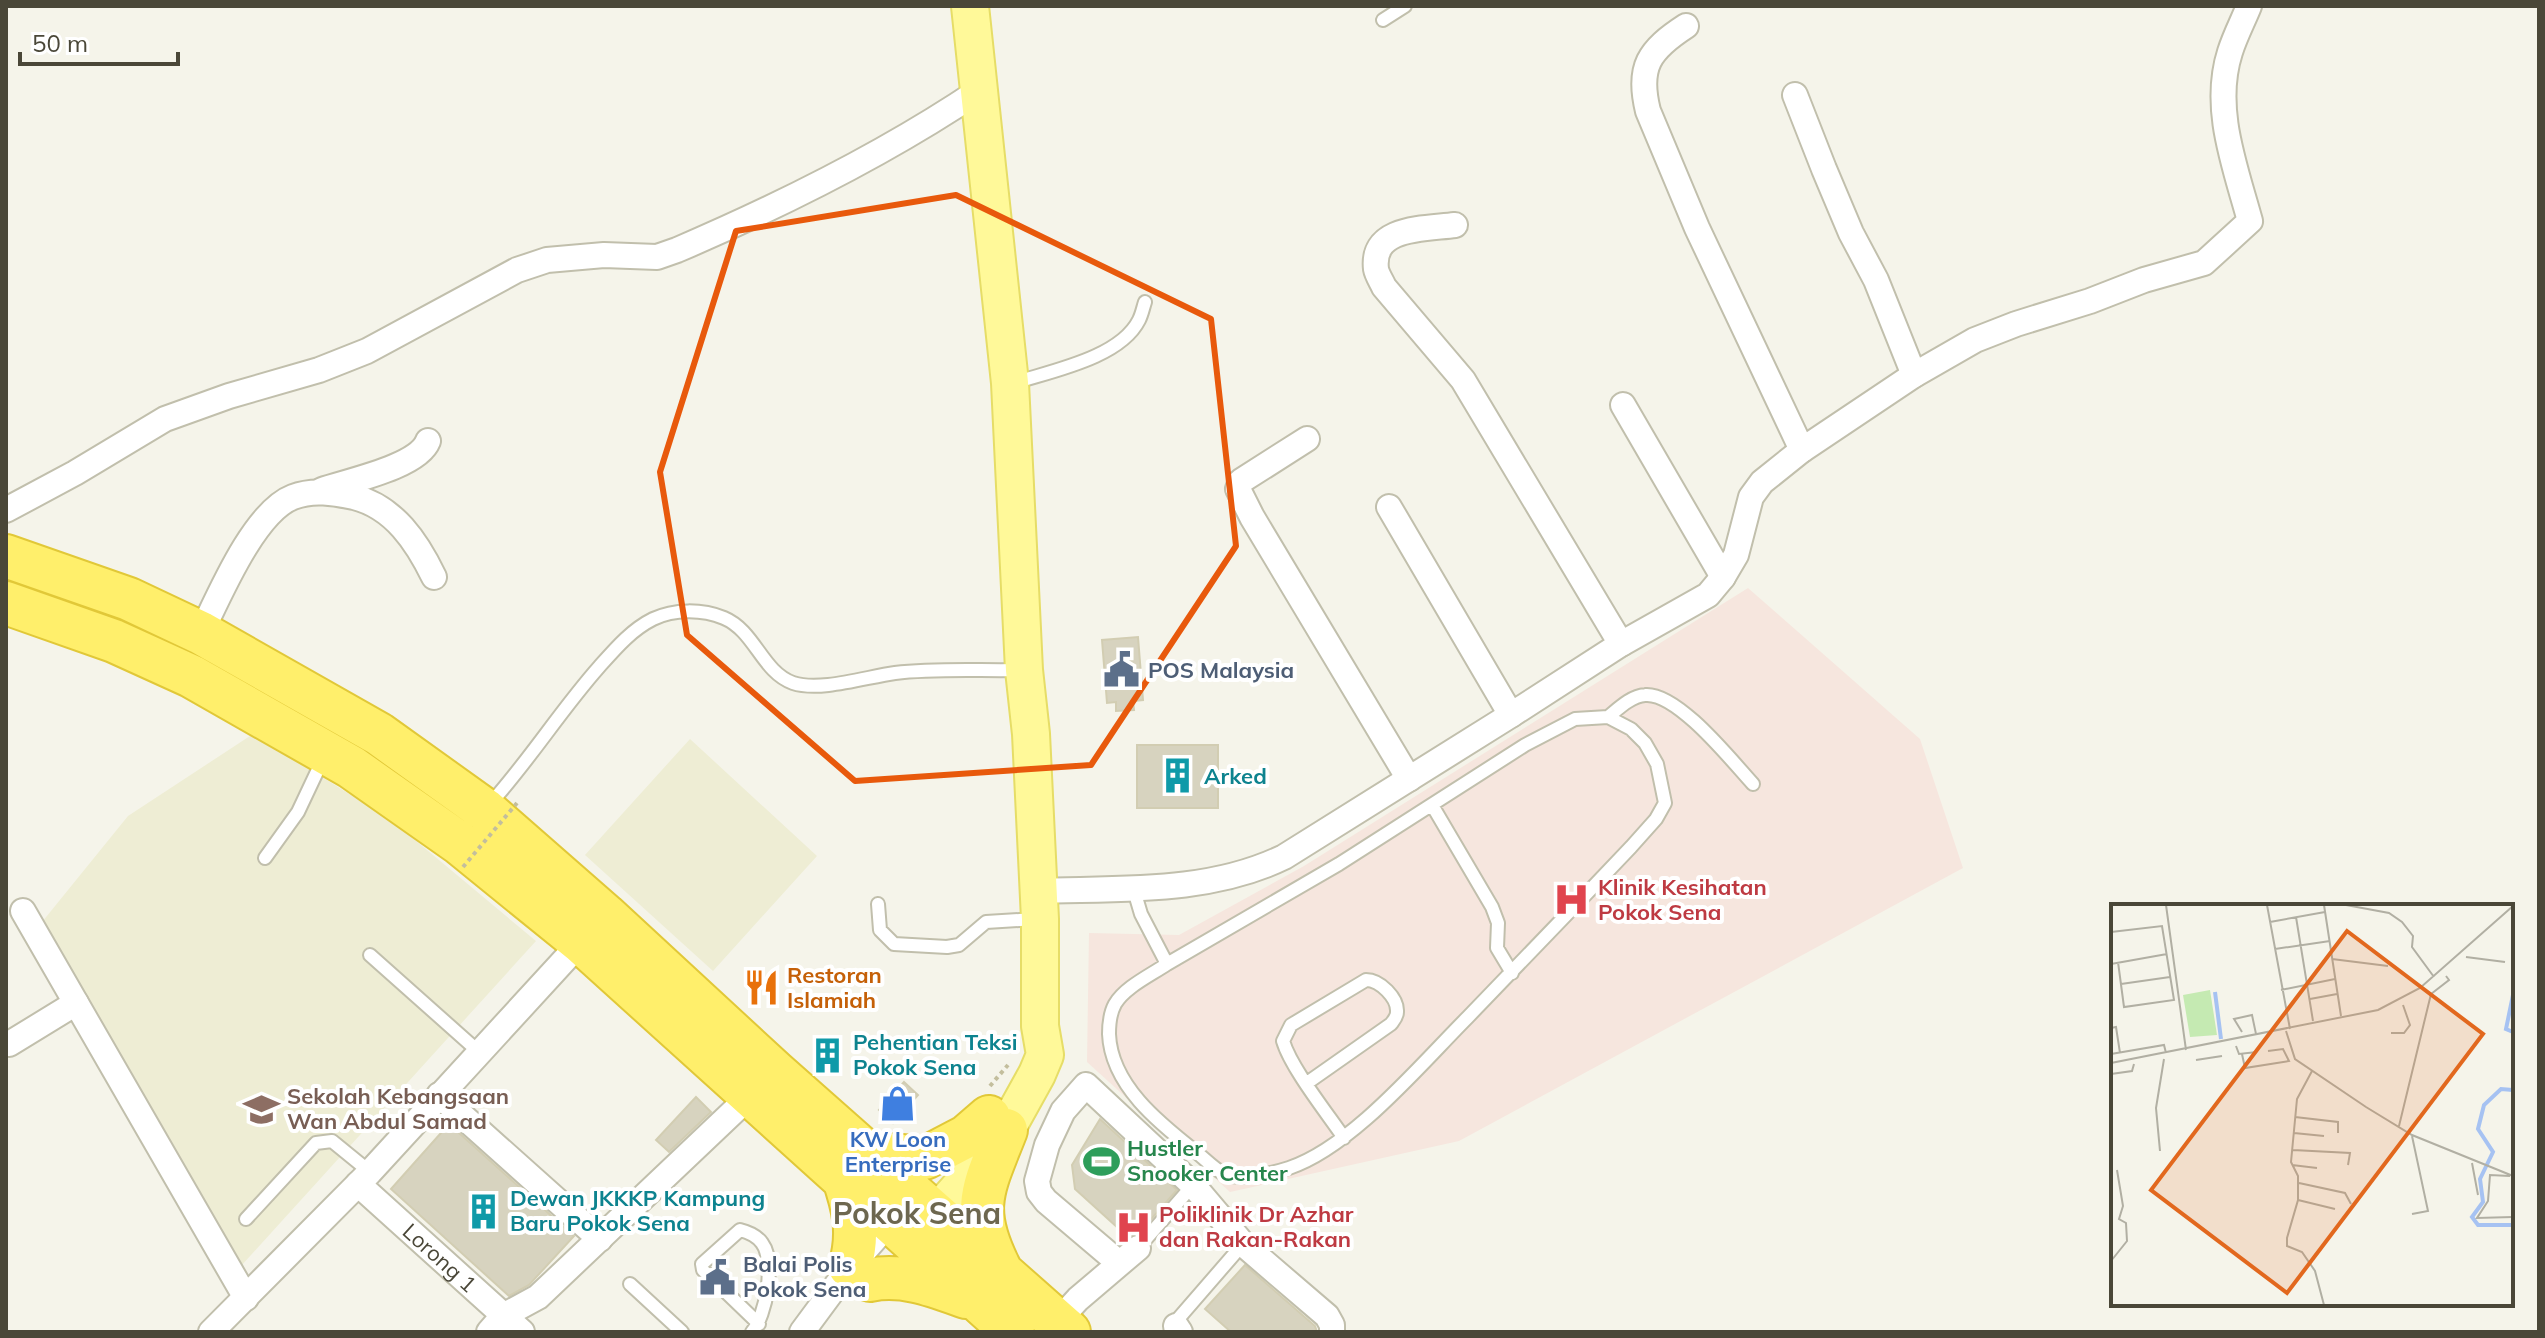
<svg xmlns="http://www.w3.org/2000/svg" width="2545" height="1338" viewBox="0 0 2545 1338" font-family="Mulish,sans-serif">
	<rect width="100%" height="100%" fill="#f5f4ea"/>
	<path fill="#eeedd4" d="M 253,734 L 391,820 L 536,941 L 231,1277 L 38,927 L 128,816 Z
		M 690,739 L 817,856 L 713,971 L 585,855 Z"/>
	<path fill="#f6e6de" d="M 1748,588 L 1920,739 L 1963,868 L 1459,1141 L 1230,1192 L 1087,1062 L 1089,933 L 1179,935 L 1304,866 Z"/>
	<path fill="#d7d3bf" stroke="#d2cdb2" stroke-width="2" d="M 1138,637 L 1143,700 L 1133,701 L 1134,710 L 1116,711 L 1116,702 L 1107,703 L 1102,640 Z
		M 1137,745 L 1218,745 L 1218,808 L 1137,808 Z
		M 904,1082 L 918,1095 L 893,1123 L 879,1110 Z
		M 696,1097 L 711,1112 L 669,1152 L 656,1140 Z
		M 1100,1119 L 1177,1190 L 1139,1233 L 1128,1237 L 1075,1189 L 1072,1165 Z
		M 449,1124 L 574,1236 L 529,1285 L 509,1296 L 391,1189 Z
		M 1245,1265 L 1315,1326 L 1317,1332 L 1231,1332 L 1205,1309 Z"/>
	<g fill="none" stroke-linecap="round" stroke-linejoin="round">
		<defs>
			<path id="lane" d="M 1383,20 L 1405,6
				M 1014,383 C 1051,371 1120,358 1139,320 C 1142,314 1143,308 1145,302
				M 1608,717 C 1618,709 1631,696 1645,695 C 1677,692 1731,760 1753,784
				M 489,805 C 529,761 560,711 599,667 C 615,649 631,630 653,619 C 674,609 702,609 724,618 C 755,631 762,672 793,683 C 820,692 866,677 895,673 C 937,668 981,671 1023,670
				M 1432,805 L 1492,907 L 1498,923 L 1497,948 L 1512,973
				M 265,858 L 298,812 L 323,759
				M 1133,887 L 1141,914 L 1167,964 L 1339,864 L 1525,745 L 1575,719 L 1608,717 L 1631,729 L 1645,743 L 1657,764 L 1665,803 L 1656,819 L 1631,847 C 1577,904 1523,960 1468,1017 C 1421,1064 1352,1147 1289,1168 C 1270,1174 1243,1181 1224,1174 C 1214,1169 1205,1159 1196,1152 C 1159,1123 1111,1085 1109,1034 C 1109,1024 1110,1013 1115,1004 C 1125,987 1151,975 1167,964
				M 878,904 L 880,930 L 894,944 L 947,947 L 959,945 L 986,922 L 1036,919
				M 370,955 L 479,1052
				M 1307,1083 L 1391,1024 C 1394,1020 1397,1017 1397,1012 C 1398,998 1380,980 1366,980 L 1291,1025 L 1283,1041 C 1291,1068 1327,1113 1344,1138
				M 246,1219 L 316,1143 L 332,1141 L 370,1172
				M 1138,1248 L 1193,1185
				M 630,1284 L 682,1332
				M 1176,1326 L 1178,1319 L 1243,1244
				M 752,1332 C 766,1316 776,1262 762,1243 C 757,1236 748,1232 740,1230 L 702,1264 L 703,1270 L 759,1324"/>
			<g id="street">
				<path d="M 1686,26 C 1649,50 1637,67 1648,111 L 1697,228 L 1802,450"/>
				<path d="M 1795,95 L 1824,169 L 1851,233 L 1876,280 L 1914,375"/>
				<path d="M 1455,225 C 1425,229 1371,226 1376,269 C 1377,275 1382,282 1384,287 L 1463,380 L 1621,644"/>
				<path d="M 1623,405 L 1723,577"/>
				<path d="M 1307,439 L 1241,481 L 1238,489 L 1252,517 L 1409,779"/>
				<path d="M 322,490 C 348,481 418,467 428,441"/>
				<path d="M 1389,507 L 1511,715"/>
				<path d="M 6,510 L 75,473 L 165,419 L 229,396 L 319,370 L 367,351 L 517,270 L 547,260 L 604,255 L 657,257 L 677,250 C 782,205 885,154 980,90"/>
				<path d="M 201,633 C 219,596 254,512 293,497 C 313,489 334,493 354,497 C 394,507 417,542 434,577"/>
				<path d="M 1037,891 C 1119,888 1208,894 1284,857 L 1511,715 L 1621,644 L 1708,595 L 1723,577 L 1736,555 L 1751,497 L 1762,482 L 1802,450 L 1914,375 L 1975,340 L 2016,324 L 2090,301 L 2144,280 L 2204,263 L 2250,221 C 2235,166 2212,108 2230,52 C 2235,36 2243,21 2249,6"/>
				<path d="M 23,911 L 246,1298"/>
				<path d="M 9,1044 L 76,1003"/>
				<path d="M 439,1095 L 600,1239"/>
				<path id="s1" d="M 358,1184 L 522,1332"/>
				<path d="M 1119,1263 L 1046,1201 L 1039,1192 L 1037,1181 L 1047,1145 L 1063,1111 L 1086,1085 L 1193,1185 L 1243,1244 L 1327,1316 L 1332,1325 L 1332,1332"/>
				<path d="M 1057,1322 L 1078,1299 L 1138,1248"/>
				<path d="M 1176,1326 L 1180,1332"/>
				<path d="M 211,1332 L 370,1172 L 581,942"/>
				<path d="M 489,1332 L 503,1316 L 538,1297 L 751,1095"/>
				<path d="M 802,1332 L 850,1267 L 890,1222"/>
			</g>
			<path id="primary" d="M 918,1234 L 960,1187 L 1006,1130 L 1037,1074 L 1045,1055 L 1040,1026 L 1040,919 L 1031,734 L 1024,670 L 1010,383 L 970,6"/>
			<path id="highway" d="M 6,556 L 129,599 L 201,633 L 379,734 L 485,810 L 605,915 L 775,1072 L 1069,1332
				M 6,603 L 114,641 L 191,676 L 351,767 L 459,843 L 581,942 L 1013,1332
				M 866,1153 L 925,1158 L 967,1136 L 989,1117
				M 843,1176 C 854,1208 860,1233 850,1267
				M 1000,1269 C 969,1208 983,1189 1006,1130
				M 870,1280 C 903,1273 935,1286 966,1297"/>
		</defs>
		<use href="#lane" stroke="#c1bfac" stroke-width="16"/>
		<use href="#street" stroke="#c1bfac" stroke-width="28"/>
		<use href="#primary" stroke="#e6dd67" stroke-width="40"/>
		<use href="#highway" stroke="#e1c838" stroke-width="46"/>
		<path stroke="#c3be9d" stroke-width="4" stroke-dasharray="4 4" stroke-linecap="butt" d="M 990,1086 L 1008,1065"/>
		<use href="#lane" stroke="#fff" stroke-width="12"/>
		<use href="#street" stroke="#fff" stroke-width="24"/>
		<use href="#primary" stroke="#fff999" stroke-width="36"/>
		<use href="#highway" stroke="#ffef6b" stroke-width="42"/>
		<path stroke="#c3be9d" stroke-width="4" stroke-dasharray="4 4" stroke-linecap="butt" d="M 463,867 L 517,803"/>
	</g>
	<path fill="none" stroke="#e8590c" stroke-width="6" stroke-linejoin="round" d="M 956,195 L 1211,319 L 1236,546 L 1091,765 L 855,781 L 687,635 L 660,472 L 736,231 Z"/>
	<defs>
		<symbol id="civic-bare" viewBox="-9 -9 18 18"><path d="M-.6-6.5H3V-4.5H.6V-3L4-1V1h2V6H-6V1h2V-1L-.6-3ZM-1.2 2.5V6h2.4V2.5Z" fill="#5c6f8a" stroke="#fff" stroke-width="2.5" paint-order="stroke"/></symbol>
		<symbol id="building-bare" viewBox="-9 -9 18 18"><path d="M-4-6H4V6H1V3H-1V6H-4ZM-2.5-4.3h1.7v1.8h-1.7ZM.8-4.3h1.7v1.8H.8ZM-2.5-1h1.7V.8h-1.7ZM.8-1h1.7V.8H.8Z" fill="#0f9aa8" stroke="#fff" stroke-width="2.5" paint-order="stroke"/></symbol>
		<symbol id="hospital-bare" viewBox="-9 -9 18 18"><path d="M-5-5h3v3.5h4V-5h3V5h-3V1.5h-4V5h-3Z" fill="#e0444e" stroke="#fff" stroke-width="2.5" paint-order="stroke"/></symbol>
		<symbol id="restaurant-bare" viewBox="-9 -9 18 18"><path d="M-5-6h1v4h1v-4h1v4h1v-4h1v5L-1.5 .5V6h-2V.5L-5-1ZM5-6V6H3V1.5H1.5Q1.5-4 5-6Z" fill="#e8710a" stroke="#fff" stroke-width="2.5" paint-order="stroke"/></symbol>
		<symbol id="shop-bare" viewBox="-9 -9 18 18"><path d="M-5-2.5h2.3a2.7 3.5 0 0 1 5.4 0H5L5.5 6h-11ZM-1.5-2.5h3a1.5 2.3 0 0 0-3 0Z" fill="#3f7fe0" stroke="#fff" stroke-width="2.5" paint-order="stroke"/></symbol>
		<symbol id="school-bare" viewBox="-9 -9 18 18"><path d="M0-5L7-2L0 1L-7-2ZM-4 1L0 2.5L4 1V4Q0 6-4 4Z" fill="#8d6e63" stroke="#fff" stroke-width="2.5" paint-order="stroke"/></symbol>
		<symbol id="stadium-bare" viewBox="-9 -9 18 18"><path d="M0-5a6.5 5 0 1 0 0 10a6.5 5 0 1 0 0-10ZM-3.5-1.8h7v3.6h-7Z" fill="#2e9e5b" stroke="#fff" stroke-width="2.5" paint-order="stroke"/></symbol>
	</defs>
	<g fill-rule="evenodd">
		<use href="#civic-bare" x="1096" y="644" width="51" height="51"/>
		<use href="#building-bare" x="1152" y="750" width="51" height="51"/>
		<use href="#hospital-bare" x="1546" y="874" width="51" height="51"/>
		<use href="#restaurant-bare" x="736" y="962" width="51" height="51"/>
		<use href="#building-bare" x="802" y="1030" width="51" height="51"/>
		<use href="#shop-bare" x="872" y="1078" width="51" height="51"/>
		<use href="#school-bare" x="236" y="1084" width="51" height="51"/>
		<use href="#stadium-bare" x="1076" y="1136" width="51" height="51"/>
		<use href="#building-bare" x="458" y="1186" width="51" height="51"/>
		<use href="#hospital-bare" x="1108" y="1202" width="51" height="51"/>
		<use href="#civic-bare" x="692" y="1252" width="51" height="51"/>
	</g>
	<g text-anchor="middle" stroke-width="8" stroke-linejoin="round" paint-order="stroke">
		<g font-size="22" font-weight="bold" fill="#4e5e75" stroke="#fff" text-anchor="start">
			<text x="1148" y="678">POS Malaysia</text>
			<text x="743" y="1272">Balai Polis<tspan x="743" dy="25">Pokok Sena</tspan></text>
		</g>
		<g font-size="22" font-weight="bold" fill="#0d838f" stroke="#fff" text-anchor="start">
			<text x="1204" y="784">Arked</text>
			<text x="853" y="1050">Pehentian Teksi<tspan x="853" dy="25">Pokok Sena</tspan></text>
			<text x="510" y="1206">Dewan JKKKP Kampung<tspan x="510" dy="25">Baru Pokok Sena</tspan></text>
		</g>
		<g font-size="22" font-weight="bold" fill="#be3a42" stroke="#fff" text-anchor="start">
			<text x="1598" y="895">Klinik Kesihatan<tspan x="1598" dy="25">Pokok Sena</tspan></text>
			<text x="1159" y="1222">Poliklinik Dr Azhar<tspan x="1159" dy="25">dan Rakan-Rakan</tspan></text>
		</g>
		<g font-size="22" font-weight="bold" fill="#c56008" stroke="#fff" text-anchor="start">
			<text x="787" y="983">Restoran<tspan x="787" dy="25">Islamiah</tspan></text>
		</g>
		<g font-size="22" font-weight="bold" fill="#785e54" stroke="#fff" text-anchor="start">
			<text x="287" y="1104">Sekolah Kebangsaan<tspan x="287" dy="25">Wan Abdul Samad</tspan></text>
		</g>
		<g font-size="22" font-weight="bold" fill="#366cbe" stroke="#fff">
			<text x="898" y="1147">KW Loon<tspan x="898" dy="25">Enterprise</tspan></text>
		</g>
		<g font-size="22" font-weight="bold" fill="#27864d" stroke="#fff" text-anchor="start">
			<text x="1127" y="1156">Hustler<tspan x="1127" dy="25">Snooker Center</tspan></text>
		</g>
		<g font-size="22" fill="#4a4738" stroke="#fff">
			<text dy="8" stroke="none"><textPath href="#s1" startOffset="110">Lorong 1</textPath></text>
		</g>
		<g font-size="30" font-weight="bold" fill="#6d674f" stroke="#fff">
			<text x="917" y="1224">Pokok Sena</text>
		</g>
	</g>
	<g transform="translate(2111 904)">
		<rect width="402" height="402" fill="#f5f4ea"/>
		<path d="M 99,86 L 106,131 L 79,133 L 72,91 Z" fill="#c5eab2"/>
		<path fill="none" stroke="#a6c2f2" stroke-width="4" d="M 104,88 L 110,135M 402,91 L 395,125 L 402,128M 402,186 L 390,185 L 373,201 L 367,225 L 382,248 L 369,275 L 372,298 L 361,313 L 367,321 L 402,321"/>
		<path fill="none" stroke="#b1afa3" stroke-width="2" d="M 55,1 L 75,146M 156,1 L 179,125M 213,1 L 230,112M 235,1 L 278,9 L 291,18 L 302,32 L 301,43 L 323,73M 185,13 L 202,117M 159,18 L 214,8M 0,28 L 51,22 L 63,96 L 13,103 L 7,58M 164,45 L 219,37M 355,53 L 394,58M 221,55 L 277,62M 0,60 L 56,50M 10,80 L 59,73M 170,86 L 224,75M 199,95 L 226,90M 0,124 L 5,123 L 9,149M 175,127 L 184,155 L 255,203 L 301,231 L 402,272M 131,128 L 123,115 L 141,111 L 145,130M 280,129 L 293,129 L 299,121 L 292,101M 125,142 L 128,150 L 146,148M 0,150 L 53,141 L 55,149M 131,150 L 134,164 L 178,157 L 172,145 L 157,147M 85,156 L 111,152M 0,159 L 267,106 L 309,84 L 402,2M 201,167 L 186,195 L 180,258 L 187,272 L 187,296 L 176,334 L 176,342 L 191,348 L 204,367 L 213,401M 0,170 L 21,167 L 23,160M 184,213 L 227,218 L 227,229M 288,222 L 320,90 L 338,76 L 335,72M 183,229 L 213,232M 182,246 L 239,249 L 237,261M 49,247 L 45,204 L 53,155M 361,259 L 367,291M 181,261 L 206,264M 399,272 L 379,271 L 377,297 L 366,314 L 402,313M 188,279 L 234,289 L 240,300M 187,296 L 224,305M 301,310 L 317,307 L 301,232M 0,357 L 16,337 L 15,319 L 8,315 L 12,302 L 6,266"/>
		<path fill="#e2681e" fill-opacity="0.15" stroke="#e2681e" stroke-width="4" d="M 236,27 L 372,130 L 176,389 L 40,286 Z"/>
		<rect width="402" height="402" fill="none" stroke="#4a4738" stroke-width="4"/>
	</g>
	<rect width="2545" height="1338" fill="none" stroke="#4a4738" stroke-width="16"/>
	<path d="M20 52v12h158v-12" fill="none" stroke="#4a4738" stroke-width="4"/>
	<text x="32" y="52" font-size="24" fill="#4a4738" stroke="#ffffff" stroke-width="6" paint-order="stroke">50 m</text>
</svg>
